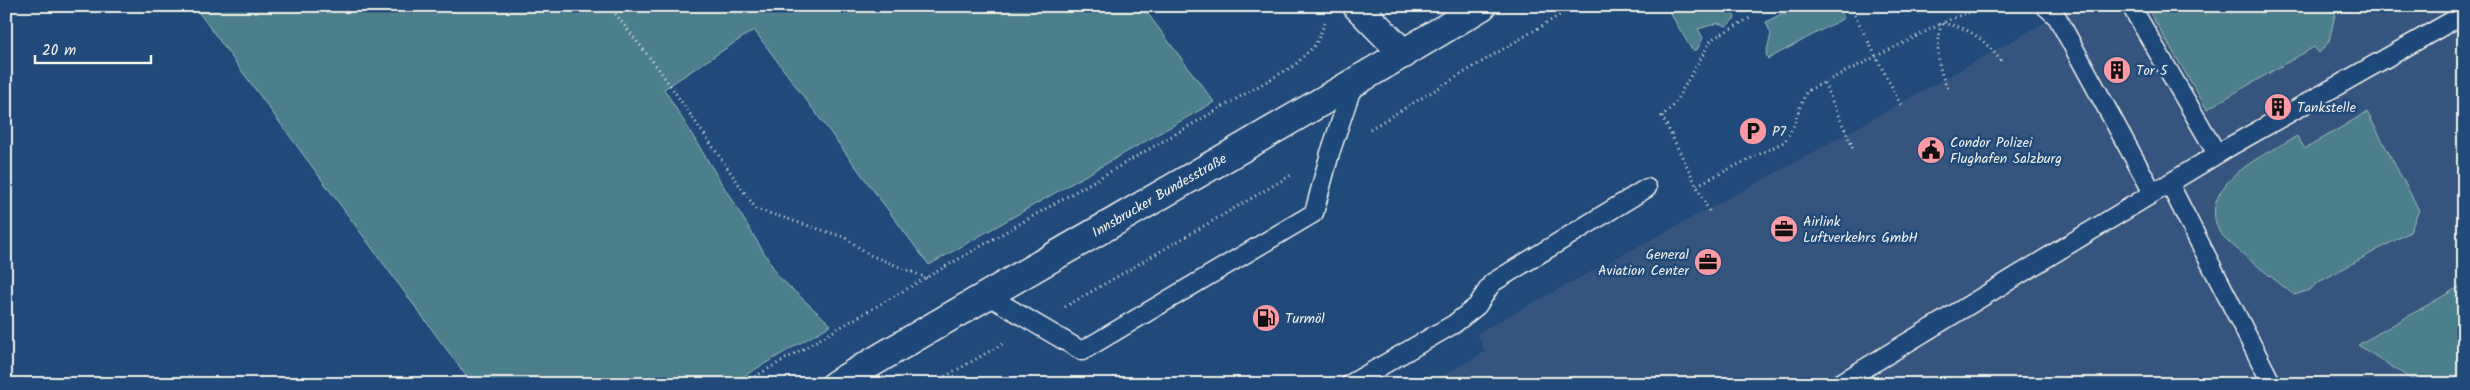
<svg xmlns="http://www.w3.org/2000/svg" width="2470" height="390" viewBox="0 0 2470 390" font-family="Kalam,sans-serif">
	<rect width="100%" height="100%" fill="#1f4a7a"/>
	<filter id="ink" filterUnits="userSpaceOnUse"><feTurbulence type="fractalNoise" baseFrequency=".02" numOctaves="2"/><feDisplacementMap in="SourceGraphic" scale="10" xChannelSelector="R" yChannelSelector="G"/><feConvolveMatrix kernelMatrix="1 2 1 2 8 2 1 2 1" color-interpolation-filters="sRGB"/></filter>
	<g filter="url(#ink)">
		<path fill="#35557e" d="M 2074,6 L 2464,6 L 2464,384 L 1427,384 L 1485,352 L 1477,333 L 1803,158 Z"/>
		<path fill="#4c7f8b" stroke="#a0b8ba" d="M 194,6 L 1142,6 L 1214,102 L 929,265 L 754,30 L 664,89 L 779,277 L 831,325 L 730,384 L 472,384 Z
			M 1666,6 L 1729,6 L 1735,18 L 1727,26 L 1718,23 L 1698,29 L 1703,38 L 1697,50 L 1692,50 Z
			M 1796,6 L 1839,6 L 1844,18 L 1768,59 L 1766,54 L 1771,34 L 1766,22 Z
			M 2146,6 L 2337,6 L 2329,41 L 2319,53 L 2314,47 L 2207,109 Z
			M 2367,112 L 2419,210 L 2410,232 L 2317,283 L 2310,290 L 2294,295 C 2282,285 2223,240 2219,231 C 2196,184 2266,154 2297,136 L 2305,149 Z
			M 2464,284 L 2464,384 L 2419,384 L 2358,345 Z"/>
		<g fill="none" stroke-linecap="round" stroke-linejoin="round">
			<defs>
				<path id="lane" d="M 2045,6 L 2057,17 L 2153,193
					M 2131,6 L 2217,154
					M 2169,183 L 2272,384
					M 985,294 L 1082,351 L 1314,213 L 1330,153 L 1354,82
					M 1350,384 L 1454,324 L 1477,306 L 1492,283 L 1647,188
					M 1839,384 L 2229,147 L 2464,14"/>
				<path id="street" d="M 1357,6 L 1404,54"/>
				<path id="primary" d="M 836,384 C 1050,256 1269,136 1482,6"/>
			</defs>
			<use href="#lane" stroke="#f4f1e8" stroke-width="21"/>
			<use href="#street" stroke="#f4f1e8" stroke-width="31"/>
			<use href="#primary" stroke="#f4f1e8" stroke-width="31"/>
			<path stroke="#f4f1e8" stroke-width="3" stroke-dasharray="1 4" stroke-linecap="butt" d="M 609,6 L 658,68 L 756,209 L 844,237 L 870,255 L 927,278
				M 1850,6 L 1901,105
				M 1824,83 L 1853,148
				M 1948,88 C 1936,68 1937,46 1941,24 C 1961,14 1979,7 2001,9 L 2004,6
				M 1370,129 L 1575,6
				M 1697,185 L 1784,142 C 1796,126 1798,108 1807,91 L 1941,24 C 1968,24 1988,43 2003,64
				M 1709,211 L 1662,116 L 1673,106 L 1712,39 L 1750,18
				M 1065,307 L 1293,174
				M 742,384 L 1295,65 L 1316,44 L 1326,20
				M 932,384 L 1006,342"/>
			<use href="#lane" stroke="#1f4a7a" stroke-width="18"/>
			<use href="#street" stroke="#1f4a7a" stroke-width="28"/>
			<use href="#primary" stroke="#1f4a7a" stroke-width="28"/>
		</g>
	</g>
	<defs>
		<symbol id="building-disc" viewBox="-11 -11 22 22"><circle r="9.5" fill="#ff9aa2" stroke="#1f4a7a"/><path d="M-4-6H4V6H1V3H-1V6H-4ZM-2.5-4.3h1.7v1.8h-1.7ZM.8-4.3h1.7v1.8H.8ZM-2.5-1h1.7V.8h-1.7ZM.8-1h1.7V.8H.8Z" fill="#111"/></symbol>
		<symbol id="parking-disc" viewBox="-11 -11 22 22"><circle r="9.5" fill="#ff9aa2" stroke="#1f4a7a"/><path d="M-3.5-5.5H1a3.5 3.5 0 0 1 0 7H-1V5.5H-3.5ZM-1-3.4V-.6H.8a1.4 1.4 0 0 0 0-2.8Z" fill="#111"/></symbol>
		<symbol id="civic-disc" viewBox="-11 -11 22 22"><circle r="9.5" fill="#ff9aa2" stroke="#1f4a7a"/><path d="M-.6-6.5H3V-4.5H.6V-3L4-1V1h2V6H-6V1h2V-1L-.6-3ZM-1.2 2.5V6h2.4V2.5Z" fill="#111"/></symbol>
		<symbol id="office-disc" viewBox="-11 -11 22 22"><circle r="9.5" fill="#ff9aa2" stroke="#1f4a7a"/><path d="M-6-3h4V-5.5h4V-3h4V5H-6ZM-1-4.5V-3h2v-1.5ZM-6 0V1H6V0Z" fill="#111"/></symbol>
		<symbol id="fuel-disc" viewBox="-11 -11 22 22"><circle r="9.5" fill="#ff9aa2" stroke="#1f4a7a"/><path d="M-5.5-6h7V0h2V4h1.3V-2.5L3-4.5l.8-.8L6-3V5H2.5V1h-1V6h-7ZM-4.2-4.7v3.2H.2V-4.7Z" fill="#111"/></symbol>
	</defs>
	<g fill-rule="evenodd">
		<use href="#building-disc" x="2101" y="54" width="32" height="32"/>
		<use href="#building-disc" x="2262" y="91" width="32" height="32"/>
		<use href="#parking-disc" x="1737" y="115" width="32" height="32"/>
		<use href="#civic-disc" x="1915" y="134" width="32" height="32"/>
		<use href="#office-disc" x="1768" y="213" width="32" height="32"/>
		<use href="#office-disc" x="1692" y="246" width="32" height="32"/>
		<use href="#fuel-disc" x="1250" y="302" width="32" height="32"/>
	</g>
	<g text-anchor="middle" stroke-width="5" stroke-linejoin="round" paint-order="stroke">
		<g font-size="14" fill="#f4f1e8" stroke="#1f4a7a" text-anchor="start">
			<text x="2136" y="75">Tor 5</text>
			<text x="2297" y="112">Tankstelle</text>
			<text x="1772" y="136">P7</text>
			<text x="1950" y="147">Condor Polizei<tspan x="1950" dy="16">Flughafen Salzburg</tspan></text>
			<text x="1803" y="226">Airlink<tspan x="1803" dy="16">Luftverkehrs GmbH</tspan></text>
			<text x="1689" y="259" text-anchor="end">General<tspan x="1689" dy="16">Aviation Center</tspan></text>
			<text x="1285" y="323">Turmöl</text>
		</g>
		<g font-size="14" fill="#f4f1e8" stroke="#1f4a7a">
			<text transform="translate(1159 195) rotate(-30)" y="5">Innsbrucker Bundesstraße</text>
		</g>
	</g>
	<rect width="2470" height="390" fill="none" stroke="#1f4a7a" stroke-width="25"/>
	<rect x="12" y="12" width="2445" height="365" fill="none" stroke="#f4f1e8" stroke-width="2" filter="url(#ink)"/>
	<path d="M35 55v8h116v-8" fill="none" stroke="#f4f1e8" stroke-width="2.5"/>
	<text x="42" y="55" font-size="15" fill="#f4f1e8" stroke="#1f4a7a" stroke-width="4" paint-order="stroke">20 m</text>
</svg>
